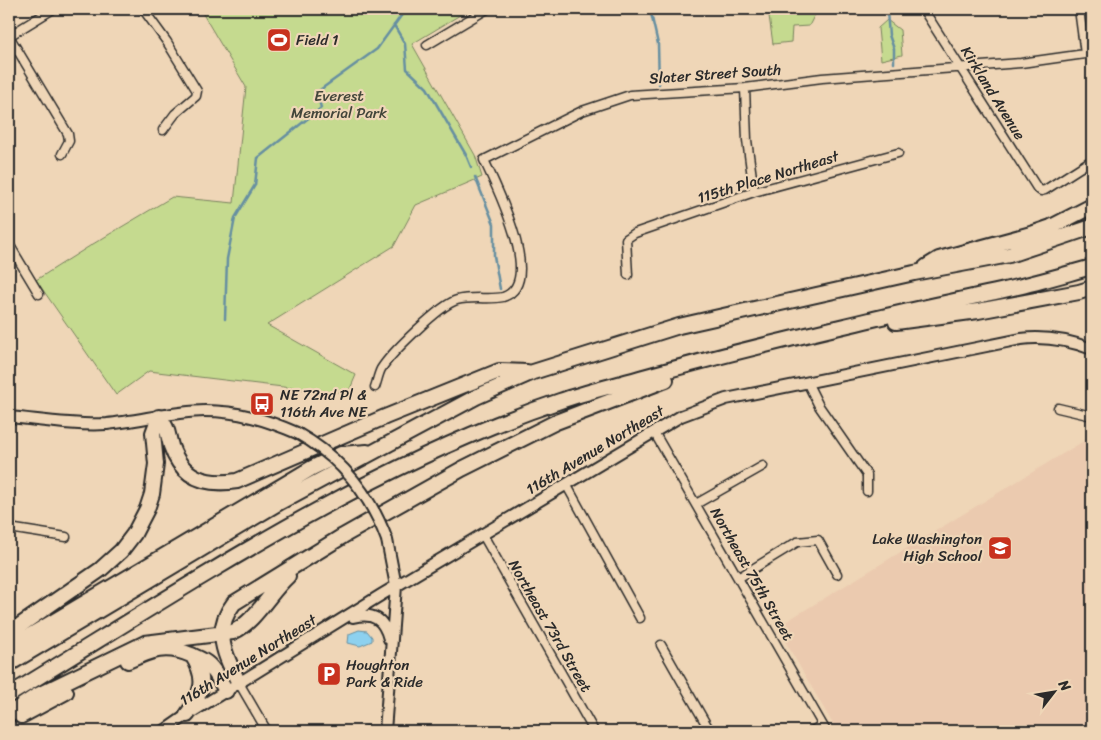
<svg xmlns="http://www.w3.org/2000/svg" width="1101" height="740" viewBox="0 0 1101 740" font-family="Sriracha,sans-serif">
	<rect width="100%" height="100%" fill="#efd6b7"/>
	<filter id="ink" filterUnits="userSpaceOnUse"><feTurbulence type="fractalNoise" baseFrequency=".02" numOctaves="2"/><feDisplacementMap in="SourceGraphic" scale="10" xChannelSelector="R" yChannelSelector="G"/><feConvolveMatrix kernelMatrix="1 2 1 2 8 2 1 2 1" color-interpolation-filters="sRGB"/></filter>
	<g filter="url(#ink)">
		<path fill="#ebcaaf" d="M 1092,436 L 1092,731 L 837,731 L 777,627 Z"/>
		<path fill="#c5da8f" stroke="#78825d" d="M 200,9 L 470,9 L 412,44 L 475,155 L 482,177 L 416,205 L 394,246 L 267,325 L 356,375 L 350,389 L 333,393 L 149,371 L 116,395 L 36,280 L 93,244 L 172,197 L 234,203 L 246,87 Z
			M 768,9 L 813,9 L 816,12 L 809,26 L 792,27 L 791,42 L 773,44 Z
			M 887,20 L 900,30 L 902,55 L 881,60 L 878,28 Z"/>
		<path fill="#8dd1ef" stroke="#668fa1" d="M 359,630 L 367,631 L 372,637 L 372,641 L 360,646 L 348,643 L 349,634 Z"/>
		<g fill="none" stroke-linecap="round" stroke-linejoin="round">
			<path stroke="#668fa1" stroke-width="2.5" d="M 650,9 L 658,44 L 659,84
				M 885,9 L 887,12 L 889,35 L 894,49 L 894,63
				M 394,25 L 405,44 L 407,69 L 427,88 L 466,155 L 471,167
				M 475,177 L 494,224 L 494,256 L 500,289
				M 225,319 L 227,259 L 235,218 L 255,185 L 258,158 L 321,108 L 317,92 L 377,49 L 406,9"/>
			<defs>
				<path id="street" d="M 143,9 L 167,42 L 197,91 L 196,96 L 175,114 L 163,130
					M 923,9 L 1037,188 L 1041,191 L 1045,190 L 1092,160
					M 1079,9 L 1085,54
					M 9,36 L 68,134 L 69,141 L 62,154
					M 9,36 L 53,9
					M 427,45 L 487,9
					M 745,88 L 747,140 L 754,192
					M 9,244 L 39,294
					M 628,275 L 626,239 L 635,233 L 754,192 L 898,153
					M 807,382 L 819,406 L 867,475 L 867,491
					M 375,387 C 377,382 378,375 381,369 C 391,353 440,305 457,300 C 472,296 491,300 503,297 C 546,284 495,184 484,160 L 582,111 L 630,95 L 745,88 L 822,78 L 1021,63 L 1092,53
					M 1058,408 L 1092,416
					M 654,432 L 826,731
					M 566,484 L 640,618
					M 696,504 L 763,466
					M 9,528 L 66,537
					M 483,535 L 594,731
					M 738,578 L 797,542 L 818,540 L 837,574
					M 661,645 L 710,731
					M 239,683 L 267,731
					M 366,731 L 385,731
					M 812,731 L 822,725"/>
				<path id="secondary" d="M 9,417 C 41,420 75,426 107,424 C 139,421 174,411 205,411 C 238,411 267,420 297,433
					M 353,617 C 373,612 384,619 389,639
					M 164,731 L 187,715 L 381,595 L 654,432 L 681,416 L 726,399 L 1021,339 C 1046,336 1068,340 1092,349
					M 385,731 L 396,586 L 387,540"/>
				<path id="highway" d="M 926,267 L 939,259 L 1031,234 L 1051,227 L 1092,206
					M 896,322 L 978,311 L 1079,292 L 1092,288
					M 9,633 L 100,570 L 121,551 L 134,534 L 147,509 L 152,494 L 156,464 L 153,433 L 159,417 C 169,430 167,432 171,446 C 182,478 206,486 237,481 L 385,417 L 499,371 L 527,372
					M 9,648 L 312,468 L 341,454 L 367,452
					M 128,661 C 151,650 166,644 191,655 C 198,658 204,660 209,665 C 216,672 221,682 226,691
					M 9,664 L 280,502 L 476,397 L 533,372 L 679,326 L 914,273 L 1009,255 L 1092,227
					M 239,683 C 225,656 212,631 234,603 L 343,536 L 462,469 L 556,422 L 666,380
					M 9,695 C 184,589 365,466 560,401 C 586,392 613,386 640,378 C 711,358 784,340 857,323 C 909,310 961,300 1013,288 C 1039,282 1066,274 1092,267
					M 9,714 L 36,696 L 145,643 L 233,632 C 256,621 269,593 288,576
					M 187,715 C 202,692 208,680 192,655
					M 21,716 L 66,692"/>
			</defs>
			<use href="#street" stroke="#2b2b2b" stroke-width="11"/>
			<use href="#secondary" stroke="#2b2b2b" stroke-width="14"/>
			<use href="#highway" stroke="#2b2b2b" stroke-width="18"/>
			<use href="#street" stroke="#efd6b7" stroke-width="8"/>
			<use href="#secondary" stroke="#efd6b7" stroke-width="10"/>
			<use href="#highway" stroke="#efd6b7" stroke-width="14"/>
			<defs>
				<path id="secondary-bridge" d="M 297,433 C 340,457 370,494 387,540"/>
			</defs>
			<use href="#secondary-bridge" stroke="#2b2b2b" stroke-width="14" stroke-linecap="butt"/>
			<use href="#secondary-bridge" stroke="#efd6b7" stroke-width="10"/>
		</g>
	</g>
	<defs>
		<symbol id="stadium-square" viewBox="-11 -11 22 22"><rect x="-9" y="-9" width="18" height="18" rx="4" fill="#c8321e" stroke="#efd6b7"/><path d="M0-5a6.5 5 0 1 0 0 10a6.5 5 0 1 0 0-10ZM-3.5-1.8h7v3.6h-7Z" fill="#fff"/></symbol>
		<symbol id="bus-square" viewBox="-11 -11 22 22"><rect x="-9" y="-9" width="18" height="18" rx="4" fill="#c8321e" stroke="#efd6b7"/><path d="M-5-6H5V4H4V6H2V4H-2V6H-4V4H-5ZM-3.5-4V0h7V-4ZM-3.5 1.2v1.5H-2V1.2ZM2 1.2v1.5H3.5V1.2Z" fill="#fff"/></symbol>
		<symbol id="school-square" viewBox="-11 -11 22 22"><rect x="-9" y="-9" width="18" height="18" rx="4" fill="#c8321e" stroke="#efd6b7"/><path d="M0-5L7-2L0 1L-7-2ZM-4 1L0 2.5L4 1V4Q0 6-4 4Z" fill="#fff"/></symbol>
		<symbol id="parking-square" viewBox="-11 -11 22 22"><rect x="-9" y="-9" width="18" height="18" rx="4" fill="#c8321e" stroke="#efd6b7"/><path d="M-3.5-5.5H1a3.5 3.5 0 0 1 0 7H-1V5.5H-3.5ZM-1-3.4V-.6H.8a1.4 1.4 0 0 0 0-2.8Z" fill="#fff"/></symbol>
	</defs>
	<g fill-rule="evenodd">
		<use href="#stadium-square" x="265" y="26" width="28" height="28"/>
		<use href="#bus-square" x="248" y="390" width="28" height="28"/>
		<use href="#school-square" x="986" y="534" width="28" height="28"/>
		<use href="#parking-square" x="315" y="660" width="28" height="28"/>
	</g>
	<g text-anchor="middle" stroke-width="4.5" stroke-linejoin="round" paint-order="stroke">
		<g font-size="15" fill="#2b2b2b" stroke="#efd6b7" text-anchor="start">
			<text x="296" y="45">Field 1</text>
			<text x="280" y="400">NE 72nd Pl &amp;<tspan x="280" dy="17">116th Ave NE</tspan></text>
			<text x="982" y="544" text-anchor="end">Lake Washington<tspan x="982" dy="17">High School</tspan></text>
			<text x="346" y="670">Houghton<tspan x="346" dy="17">Park &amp; Ride</tspan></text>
		</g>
		<g font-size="15" fill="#2b2b2b" stroke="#efd6b7">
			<text transform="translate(715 74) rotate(-4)" y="5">Slater Street South</text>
			<text transform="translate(993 93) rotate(58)" y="5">Kirkland Avenue</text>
			<text transform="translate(768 177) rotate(-17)" y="5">115th Place Northeast</text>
			<text transform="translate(595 450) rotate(-31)" y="5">116th Avenue Northeast</text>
			<text transform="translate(752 574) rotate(60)" y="5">Northeast 75th Street</text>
			<text transform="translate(550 626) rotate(60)" y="5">Northeast 73rd Street</text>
			<text transform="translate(248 660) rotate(-32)" y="5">116th Avenue Northeast</text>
		</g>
		<g font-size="15" fill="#42453a" stroke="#efd6b7">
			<text x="339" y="101">Everest<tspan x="339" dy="17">Memorial Park</tspan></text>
		</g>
	</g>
	<rect width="1101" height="740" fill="none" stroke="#efd6b7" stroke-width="30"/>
	<rect x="15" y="15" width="1071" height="710" fill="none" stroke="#2b2b2b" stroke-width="2" filter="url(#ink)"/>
	<g transform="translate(1054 692) rotate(59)" stroke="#efd6b7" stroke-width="4" paint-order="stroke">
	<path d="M0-4L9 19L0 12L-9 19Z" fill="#2b2b2b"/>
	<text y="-8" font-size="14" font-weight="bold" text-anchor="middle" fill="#2b2b2b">N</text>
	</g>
</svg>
